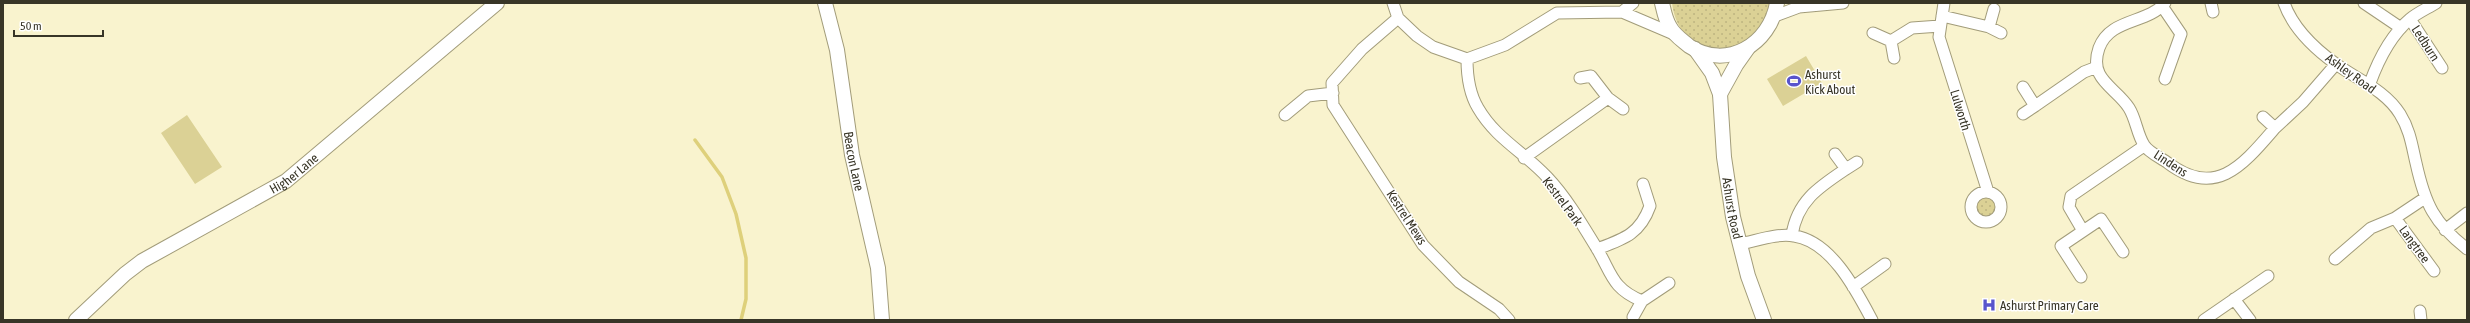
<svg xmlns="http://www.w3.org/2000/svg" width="2470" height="323" viewBox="0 0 2470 323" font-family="'Asap Condensed',sans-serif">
	<defs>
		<pattern id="grass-dots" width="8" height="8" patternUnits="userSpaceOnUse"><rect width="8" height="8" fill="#dbd195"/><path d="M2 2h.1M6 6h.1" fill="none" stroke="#bdb480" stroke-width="1.8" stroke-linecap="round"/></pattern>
	</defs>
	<rect width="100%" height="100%" fill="#f9f3ce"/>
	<path fill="url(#grass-dots)" d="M 1672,3 L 1769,3 L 1769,5 C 1756,64 1679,64 1672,3 Z
		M1976 206a10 10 0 1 1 20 0a10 10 0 1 1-20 0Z"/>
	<path fill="#dbd195" d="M 1806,56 L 1822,83 L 1783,106 L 1767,79 Z
		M 187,115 L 222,167 L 195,184 L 161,133 Z"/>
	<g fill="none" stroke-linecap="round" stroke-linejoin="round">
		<path stroke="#ded07b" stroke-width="3.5" d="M 695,140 L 722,177 L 736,214 L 746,258 L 746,299 L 741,320"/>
		<defs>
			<path id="minor" d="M 1393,3 L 1398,18 L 1417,36 L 1433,47 L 1467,59 L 1505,45 L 1557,13 L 1622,12 L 1676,35
				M 1944,3 L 1939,37 L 1988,192
				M 2165,3 C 2147,24 2110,18 2099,48 C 2088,80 2116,87 2129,108 C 2136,119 2137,134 2144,145 C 2148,152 2161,158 2168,163 C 2216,199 2243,165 2275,128 L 2263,117
				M 2211,3 L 2213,12
				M 2284,3 C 2293,28 2315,49 2336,64 C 2358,80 2385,90 2400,114 C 2410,130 2412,146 2416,163 C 2425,204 2434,223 2467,249
				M 2364,3 L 2401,28
				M 2162,6 L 2181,34 L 2165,79
				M 1994,9 L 1989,27 L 2001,33
				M 1622,12 L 1633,3
				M 1775,16 L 1799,7 L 1843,3
				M 1942,16 L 1989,27
				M 1398,18 L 1362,49 L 1332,83 L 1333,105 L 1423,245 L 1459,282 L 1499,309 L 1509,320
				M 2410,19 L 2442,68
				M 1873,33 L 1891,41 L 1894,58
				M 1891,41 L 1912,28 L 1940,26
				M 1467,59 C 1467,76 1469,93 1478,108 C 1496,139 1524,152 1547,177 C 1566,197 1582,224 1596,247 C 1612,273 1611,288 1642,301
				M 1580,78 L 1591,76 L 1608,98 L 1623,109
				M 2370,83 C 2378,61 2391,35 2410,19 C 2417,13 2428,8 2436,3
				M 2023,87 L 2035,106 L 2023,114
				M 2035,106 L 2084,72 L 2097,67
				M 1285,115 L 1308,96 L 1333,93
				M 2275,128 L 2303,102 L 2336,64
				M 1835,154 L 1846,169 L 1857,162
				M 1524,158 L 1608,98
				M1971 207a15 15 0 1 1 30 0a15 15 0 1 1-30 0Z
				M 2395,218 L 2434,271
				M 2445,230 L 2467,213
				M 2083,231 L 2069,207 L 2071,196 L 2144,146
				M 1792,235 C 1797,201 1819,187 1846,169
				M 1739,244 C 1756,241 1777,233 1794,236 C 1831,241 1856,290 1872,320
				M 1597,249 C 1624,239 1640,234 1650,206 L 1643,184
				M 2335,259 L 2371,228 L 2395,218 L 2425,198
				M 2081,277 L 2061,246 L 2101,219 L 2123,252
				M 1853,287 L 1885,264
				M 2234,299 L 2250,320
				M 2420,311 L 2421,320
				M 1633,317 L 1642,301 L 1669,283
				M 2204,320 L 2268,276"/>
			<g id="tertiary">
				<path id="s1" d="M 825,3 L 837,50 L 852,155 L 878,268 L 882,320"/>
				<path d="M 1662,3 C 1664,11 1665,19 1670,27 C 1674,35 1682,40 1689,46 C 1727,71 1770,44 1777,3"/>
				<path id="s2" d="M 1695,49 L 1712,73 L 1720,94 L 1724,157 L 1733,217 L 1748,276 L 1764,320"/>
				<path d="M 1720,94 L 1736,65 L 1748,48"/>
				<path id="s3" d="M 76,320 L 125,274 L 142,261 L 286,181 L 497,3"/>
			</g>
		</defs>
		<use href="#minor" stroke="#a29c7a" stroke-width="13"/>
		<use href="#tertiary" stroke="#a29c7a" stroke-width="16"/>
		<use href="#minor" stroke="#fff" stroke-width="11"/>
		<use href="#tertiary" stroke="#fff" stroke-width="14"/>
	</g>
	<defs>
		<symbol id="stadium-bare" viewBox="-9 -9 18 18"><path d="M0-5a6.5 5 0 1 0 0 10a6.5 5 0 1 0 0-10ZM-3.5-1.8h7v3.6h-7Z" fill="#5854cc" stroke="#fff" stroke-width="2.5" paint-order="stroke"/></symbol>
		<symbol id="hospital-bare" viewBox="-9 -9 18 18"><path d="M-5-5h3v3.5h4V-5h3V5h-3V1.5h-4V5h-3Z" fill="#5854cc" stroke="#fff" stroke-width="2.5" paint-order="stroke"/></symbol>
	</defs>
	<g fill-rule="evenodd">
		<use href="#stadium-bare" x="1784" y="71" width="20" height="20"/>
		<use href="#hospital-bare" x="1979" y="295" width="20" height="20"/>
	</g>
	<g text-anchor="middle" stroke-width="3" stroke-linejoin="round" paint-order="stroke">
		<g font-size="13" fill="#383527" stroke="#fff">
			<text transform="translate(2426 43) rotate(57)" y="5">Ledburn</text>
			<text transform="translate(2351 73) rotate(36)" y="5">Ashley Road</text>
			<text transform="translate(1961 110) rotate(73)" y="5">Lulworth</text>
			<text dy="5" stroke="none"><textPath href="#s1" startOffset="161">Beacon Lane</textPath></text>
			<text transform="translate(2171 163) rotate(33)" y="5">Lindens</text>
			<text dy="5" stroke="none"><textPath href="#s3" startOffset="264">Higher Lane</textPath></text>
			<text transform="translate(1563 201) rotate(53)" y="5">Kestrel Park</text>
			<text dy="5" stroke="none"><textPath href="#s2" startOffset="167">Ashurst Road</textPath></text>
			<text transform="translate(1407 217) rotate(57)" y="5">Kestrel Mews</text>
			<text transform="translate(2415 244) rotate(54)" y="5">Langtree</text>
		</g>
		<g font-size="13" fill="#383527" stroke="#fff" text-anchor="start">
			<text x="1805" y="79">Ashurst<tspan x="1805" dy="15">Kick About</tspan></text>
			<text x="2000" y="310">Ashurst Primary Care</text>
		</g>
	</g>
	<rect width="2470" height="323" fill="none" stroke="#383527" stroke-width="8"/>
	<path d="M14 30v6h89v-6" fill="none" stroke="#383527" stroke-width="2"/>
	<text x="20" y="30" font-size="12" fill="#383527" stroke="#ffffff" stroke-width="3" paint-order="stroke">50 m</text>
</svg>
